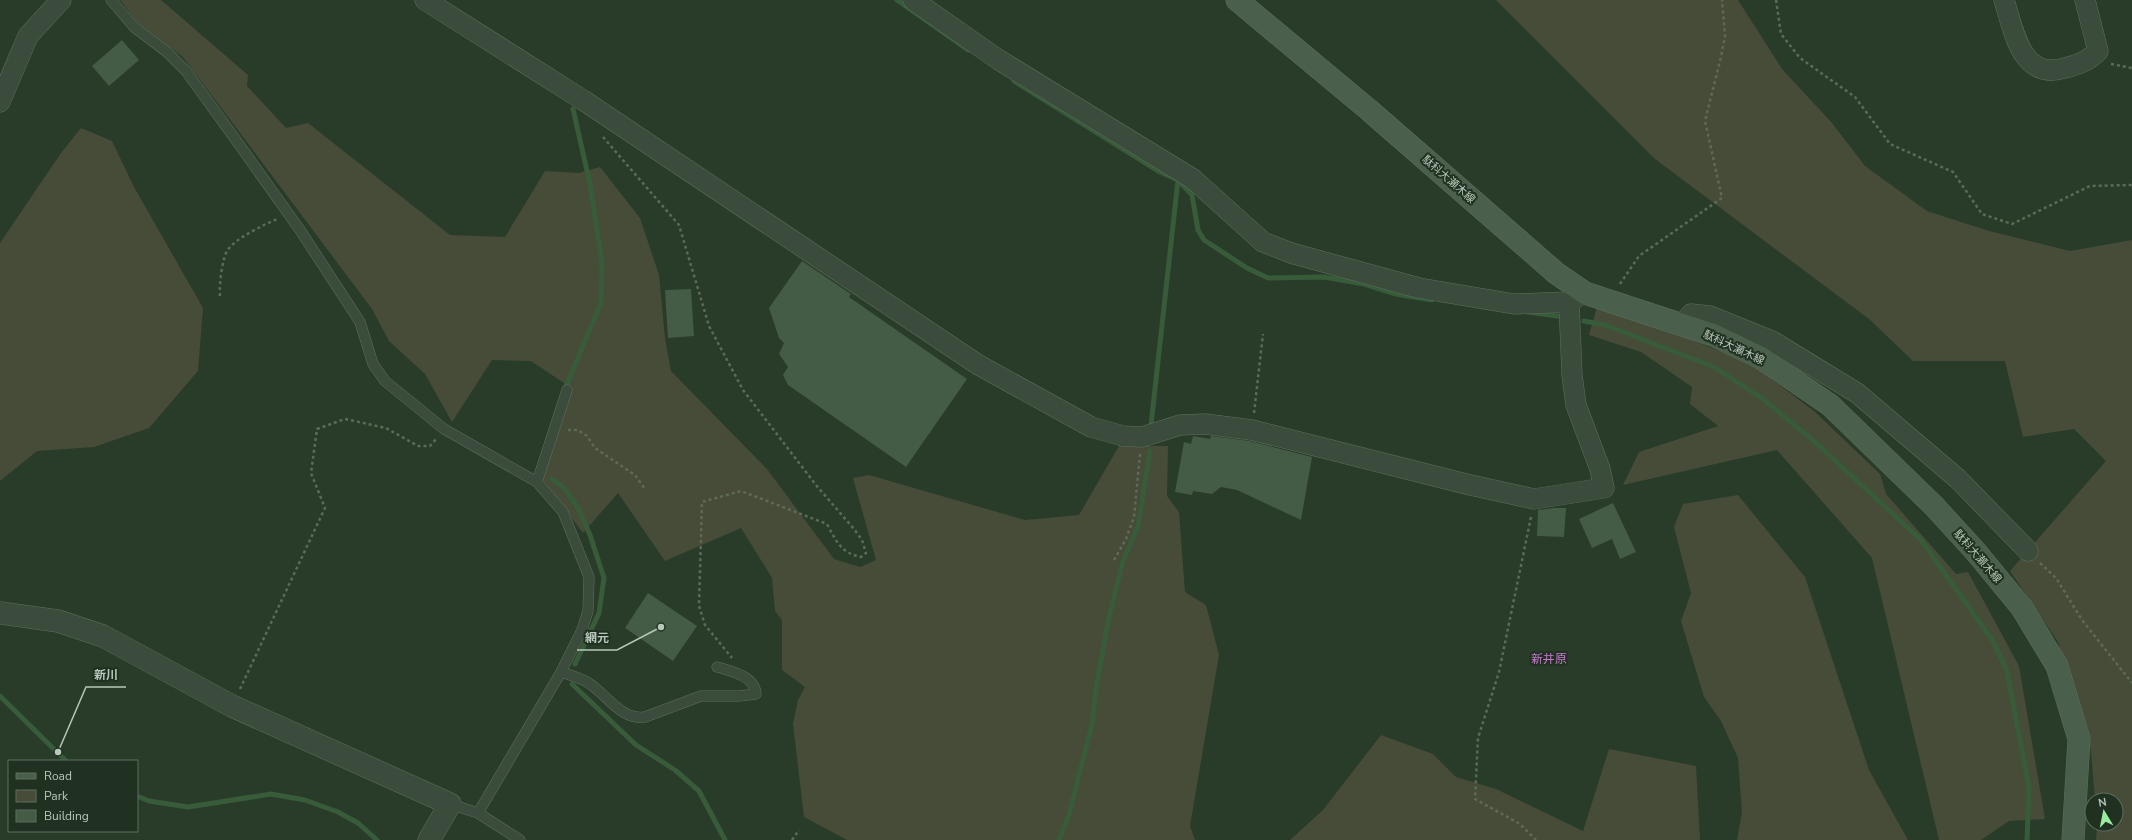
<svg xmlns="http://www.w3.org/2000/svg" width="2132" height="840" viewBox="0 0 2132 840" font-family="'Nunito Sans','Noto Sans JP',sans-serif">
	<rect width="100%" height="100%" fill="#283c29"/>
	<path fill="#464c38" d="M 120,0 L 161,0 L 248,75 L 247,86 L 286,128 L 308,123 L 450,235 L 505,237 L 545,171 L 579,173 L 600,167 L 640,218 L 659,275 L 665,338 L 671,371 L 767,469 L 834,559 L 860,567 L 876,560 L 853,478 L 869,475 L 1025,520 L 1079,515 L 1119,446 L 1168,446 L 1167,496 L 1179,512 L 1185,592 L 1206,605 L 1219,655 L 1190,826 L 1195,840 L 847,840 L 804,817 L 793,724 L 798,700 L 805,687 L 782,670 L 782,620 L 775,611 L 772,578 L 741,528 L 665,561 L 618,493 L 583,533 L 542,479 L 570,387 L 531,361 L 492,360 L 452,422 L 425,374 L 389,341 L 372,309 L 183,57 L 137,22 Z
		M 1496,0 L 1738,0 L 1782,69 L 1832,123 L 1865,166 L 1927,211 L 1989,231 L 2070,251 L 2132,240 L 2132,840 L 2096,840 L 2097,824 L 2116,824 L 2116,800 L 2095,800 L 2091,751 L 2058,642 L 2010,571 L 2106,461 L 2074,429 L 2023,437 L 2005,361 L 1913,361 L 1869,319 L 1655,159 Z
		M 81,128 L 112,141 L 134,187 L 203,308 L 198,371 L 149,428 L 94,447 L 37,451 L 0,481 L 0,243 L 61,153 Z
		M 1597,307 L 1654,325 L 1750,363 L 1814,411 L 1880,474 L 1886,494 L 1956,574 L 1968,572 L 2019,666 L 2045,819 L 2009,821 L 1981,840 L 1939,840 L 1872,558 L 1777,450 L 1623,485 L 1639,452 L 1718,426 L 1690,404 L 1692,387 L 1641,352 L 1589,335 Z
		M 1738,495 L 1805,577 L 1869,770 L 1908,840 L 1737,840 L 1742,812 L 1738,758 L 1721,721 L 1704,697 L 1681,621 L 1691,593 L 1674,527 L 1683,504 Z
		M 1381,735 L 1433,754 L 1456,777 L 1496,789 L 1583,831 L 1609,749 L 1696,766 L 1700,840 L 1290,840 L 1323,810 Z"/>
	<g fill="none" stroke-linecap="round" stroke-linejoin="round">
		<path stroke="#385b3a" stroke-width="5" d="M 897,0 L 968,50
			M 1014,81 L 1158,171 L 1178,180 L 1192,195 L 1198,230 L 1204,240 L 1247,268 L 1268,278 L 1324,277 L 1364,284 L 1396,294 L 1432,300
			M 1527,312 L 1565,317
			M 1584,321 L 1605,325 L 1714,367 L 1763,399 L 1815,442 L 1921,540 L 1993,641 L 2007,671 L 2029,788 L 2027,840
			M 564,391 L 601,303 L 602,263 L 590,184 L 573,109
			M 1151,425 L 1178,180
			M 552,479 L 565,489 L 578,508 L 590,535 L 604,578 L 599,613 L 575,664
			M 572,684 L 636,745 L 675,770 L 699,791 L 725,840
			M 0,696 L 66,761
			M 137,796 L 149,801 L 188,807 L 271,794 L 305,800 L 338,812 L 358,823 L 377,840
			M 1059,840 L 1069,815 L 1092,724 L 1097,682 L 1109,617 L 1123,561 L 1138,526 L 1150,451"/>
	</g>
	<path fill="#445b45" d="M 122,40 L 139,60 L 109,86 L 92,66 Z
		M 802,261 L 851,294 L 849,297 L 967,379 L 906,467 L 788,385 L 783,375 L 788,367 L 779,354 L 784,343 L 779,338 L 769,308 Z
		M 691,289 L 694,336 L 668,338 L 665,290 Z
		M 1193,436 L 1210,439 L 1211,436 L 1250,441 L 1312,457 L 1301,520 L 1237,490 L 1221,487 L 1212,494 L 1193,491 L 1192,495 L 1175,492 L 1184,442 L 1191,444 Z
		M 1613,503 L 1636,552 L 1620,559 L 1612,539 L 1592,548 L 1579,519 Z
		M 1554,508 L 1566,508 L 1564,537 L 1537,536 L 1538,510 Z
		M 648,593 L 697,626 L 673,661 L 625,628 Z"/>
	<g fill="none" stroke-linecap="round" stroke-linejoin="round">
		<defs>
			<path id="service" d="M 111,0 L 134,27 L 167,52 L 186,71 L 233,136 L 300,230 L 360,322 L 373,364 L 385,381 L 444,429 L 537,482 L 563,512 L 589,577 L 588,611 L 582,630 L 561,672 L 478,813
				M 537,482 L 567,390
				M 561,672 C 570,675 580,678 587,682 C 606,693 621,721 645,717 L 701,696 L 739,696 L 756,694 C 755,676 731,671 717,667
				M 450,804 L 478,813 L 520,840"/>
			<path id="minor" d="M 425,0 L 583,100 L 977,364 L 1091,427 L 1123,436 L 1142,437 L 1180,425 L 1205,424 L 1252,430 L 1466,484 L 1534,499 L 1604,488 L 1600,469 L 1576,405 L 1572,375 L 1569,302
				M 913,0 L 999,60 L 1193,179 L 1263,242 L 1291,253 L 1419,288 L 1514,304 L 1569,302 L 1580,295
				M 2004,0 C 2014,31 2021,81 2065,68 C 2078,65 2089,61 2098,51 L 2085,0
				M 0,102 L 28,36 L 61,0
				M 1683,325 L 1691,314 L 1710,316 L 1772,341 L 1857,393 L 1958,479 L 2028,551"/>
			<path id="tertiary" d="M 0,613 L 58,621 L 103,636 L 232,706 L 450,804 L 429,840"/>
			<path id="secondary" d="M 1237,0 L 1369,110 L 1556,273 L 1585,293 L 1713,335 L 1761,358 L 1830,405 L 1934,506 L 1976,552 L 2022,608 L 2057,666 L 2079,739 L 2073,840"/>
		</defs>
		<use href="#service" stroke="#5f6f60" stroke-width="11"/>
		<use href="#minor" stroke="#5f6f60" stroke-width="21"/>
		<use href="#tertiary" stroke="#5f6f60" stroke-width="23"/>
		<use href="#secondary" stroke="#5f6f60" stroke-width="23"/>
		<path stroke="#5e6a58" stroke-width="2.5" stroke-dasharray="3 3" stroke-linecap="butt" d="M 1776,0 L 1781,34 L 1800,58 L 1855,97 L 1890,144 L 1953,172 L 1982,214 L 2012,224 L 2090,186 L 2132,185
			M 2111,64 L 2132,68
			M 603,137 L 679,225 L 709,326 L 743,390 L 816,485 L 854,529 L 862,540 L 866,553 L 861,557 C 841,553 836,541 827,524 L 741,491 L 702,502 L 699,606 L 705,625 L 732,658
			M 1620,284 L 1639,256 L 1722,198 L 1705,121 L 1721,57 L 1725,36 L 1722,0
			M 220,296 C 219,285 222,260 227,251 C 235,238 264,225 277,219
			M 1254,413 L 1263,334
			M 568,430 L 578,430 L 587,436 L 595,448 L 635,475 L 645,489
			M 1531,517 L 1499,672 L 1478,738 L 1475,799 L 1520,824 L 1536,840
			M 1114,560 L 1126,539 L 1134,517 L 1140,454
			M 2040,563 L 2056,578 L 2082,620 L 2132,683
			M 240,689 L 325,508 L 311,473 L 317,429 L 345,419 L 386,428 L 418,446 L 430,446 L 436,439
			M 792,840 L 799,830"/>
		<use href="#service" stroke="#3b4c3c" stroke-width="10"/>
		<use href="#minor" stroke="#3b4c3c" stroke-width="20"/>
		<use href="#tertiary" stroke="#3b4c3c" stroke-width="22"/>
		<use href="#secondary" stroke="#4a5f4c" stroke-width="22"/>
	</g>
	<g text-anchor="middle" stroke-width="4" stroke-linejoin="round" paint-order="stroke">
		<g font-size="11" fill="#b7c7b9" stroke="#203121">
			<text transform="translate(1449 179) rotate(41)" y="4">駄科大瀬木線</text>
			<text transform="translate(1734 347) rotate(25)" y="4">駄科大瀬木線</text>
			<text transform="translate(1978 556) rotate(49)" y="4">駄科大瀬木線</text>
		</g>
		<g font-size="12" fill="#c379cb" stroke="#203121">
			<text x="1549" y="663">新井原</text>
		</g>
	</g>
	<path fill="none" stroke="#b7c7b9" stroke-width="1.5" d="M661 627L617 650H577M58 752L86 687H126"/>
	<g fill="#b7c7b9" stroke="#203121" stroke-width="1.5">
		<circle cx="661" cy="627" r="4"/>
		<circle cx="58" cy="752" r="4"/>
	</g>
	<g font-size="12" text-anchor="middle" font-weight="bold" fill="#b7c7b9" stroke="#203121" stroke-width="4" stroke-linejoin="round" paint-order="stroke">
		<text x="597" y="642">網元</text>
		<text x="106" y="679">新川</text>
	</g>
	<rect x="8" y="760" width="130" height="72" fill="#203121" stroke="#5c6d5e"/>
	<rect x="16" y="773" width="20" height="6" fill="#4a5f4c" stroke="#5c6d5e"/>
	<text x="44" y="780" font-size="12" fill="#b7c7b9">Road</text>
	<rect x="16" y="790" width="20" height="12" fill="#464c38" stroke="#5c6d5e"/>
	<text x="44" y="800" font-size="12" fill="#b7c7b9">Park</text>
	<rect x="16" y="810" width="20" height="12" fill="#445b45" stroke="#5c6d5e"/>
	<text x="44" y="820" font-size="12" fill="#b7c7b9">Building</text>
	<g transform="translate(2104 812) rotate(350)"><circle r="19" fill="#203121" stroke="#5c6d5e"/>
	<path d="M0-3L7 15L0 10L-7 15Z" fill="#98eb9f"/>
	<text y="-6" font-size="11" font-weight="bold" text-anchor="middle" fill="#b7c7b9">N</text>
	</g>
</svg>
